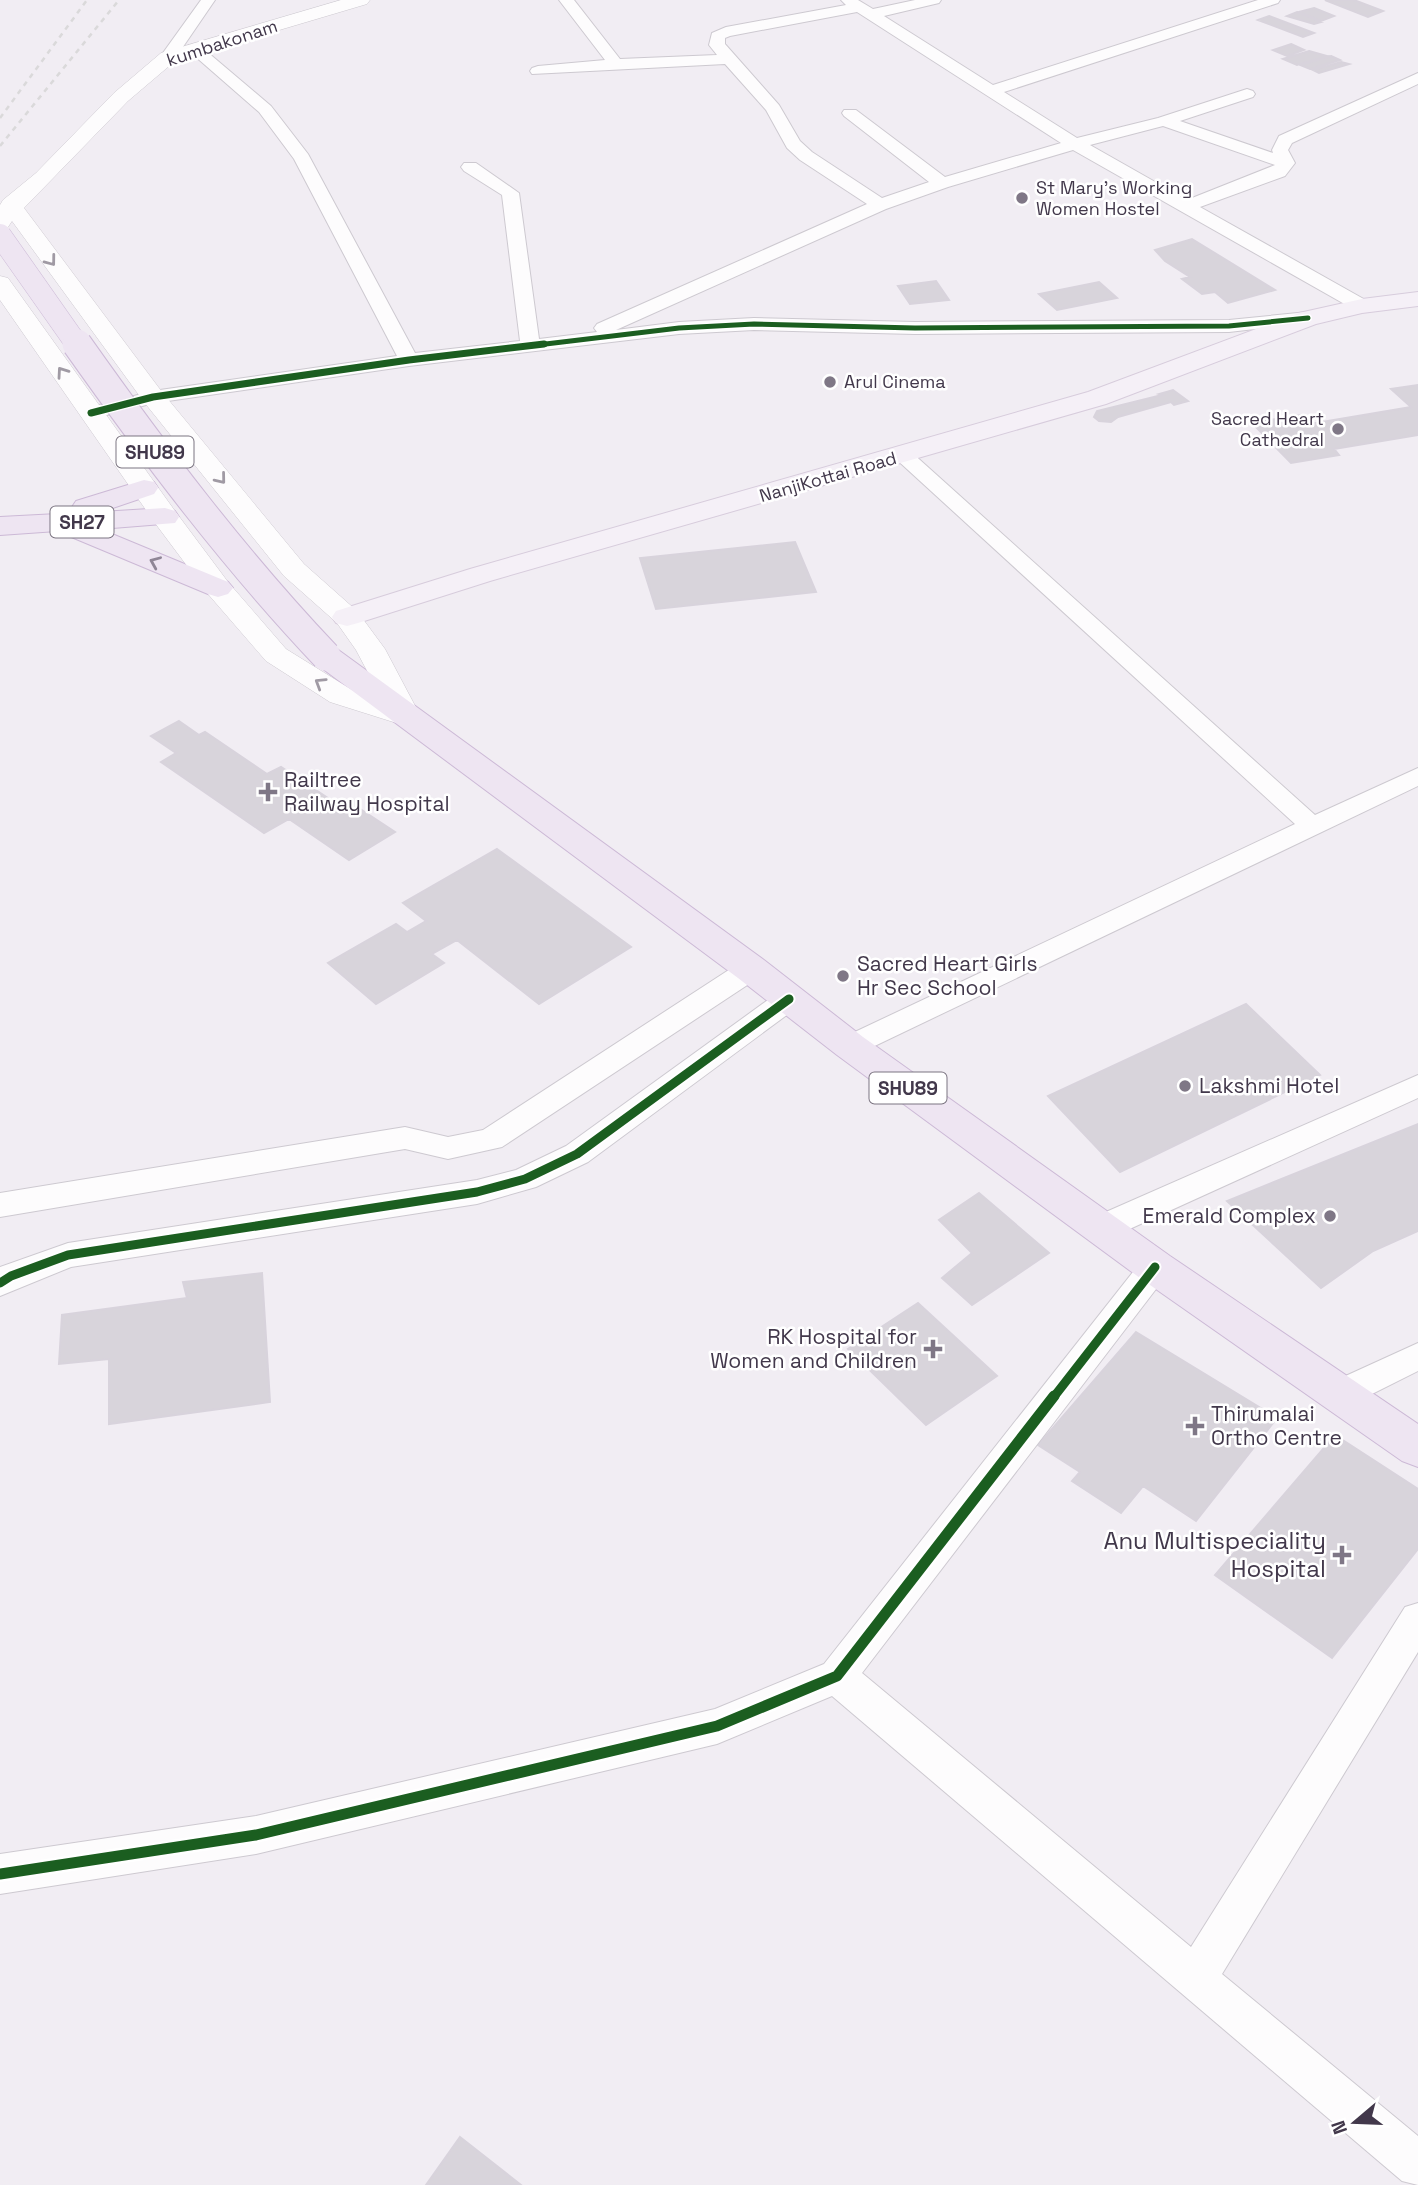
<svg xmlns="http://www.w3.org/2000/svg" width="1418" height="2185" viewBox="0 0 1418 2185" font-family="'Space Grotesk',sans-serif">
	<rect width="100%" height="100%" fill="#f1edf3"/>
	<path fill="#d8d4db" stroke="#d8d3dc" stroke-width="2" d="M 1325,0 L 1354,0 L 1383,11 L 1368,17 Z
		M 1314,8 L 1334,16 L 1321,21 L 1299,12 Z
		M 1297,12 L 1321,22 L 1314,24 L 1287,16 Z
		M 1269,16 L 1314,33 L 1303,37 L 1258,20 Z
		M 1291,44 L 1304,50 L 1287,56 L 1273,50 Z
		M 1309,51 L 1327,56 L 1297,65 L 1283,59 Z
		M 1331,56 L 1340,60 L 1310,69 L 1300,65 Z
		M 1341,62 L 1349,64 L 1319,73 L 1313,70 Z
		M 1192,239 L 1275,290 L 1228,303 L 1215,292 L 1202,294 L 1182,279 L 1190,277 L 1165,261 L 1155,250 Z
		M 936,281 L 949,300 L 910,304 L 898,286 Z
		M 1099,282 L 1117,298 L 1057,310 L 1039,294 Z
		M 1418,385 L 1418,435 L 1334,449 L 1339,455 L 1291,463 L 1252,423 L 1301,415 L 1310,424 L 1411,407 L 1391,389 Z
		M 1173,390 L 1188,401 L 1174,405 L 1171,402 L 1118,417 L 1111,422 L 1099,421 L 1094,417 L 1097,411 L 1162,395 L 1159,394 Z
		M 795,542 L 816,592 L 656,609 L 640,558 Z
		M 179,721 L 199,735 L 205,732 L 267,774 L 281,767 L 352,814 L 360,809 L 395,832 L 349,860 L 289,819 L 264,833 L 161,762 L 176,753 L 151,736 Z
		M 497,849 L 631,947 L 539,1004 L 457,940 L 432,954 L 444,963 L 376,1004 L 328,963 L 396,924 L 407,932 L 426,921 L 403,903 Z
		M 1246,1004 L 1320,1075 L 1120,1172 L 1048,1096 Z
		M 1418,1124 L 1418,1231 L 1373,1251 L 1321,1288 L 1227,1201 Z
		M 979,1193 L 1049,1253 L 972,1305 L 942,1278 L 972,1253 L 939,1220 Z
		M 262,1273 L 270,1402 L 109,1424 L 109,1359 L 59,1364 L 62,1315 L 187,1298 L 183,1282 Z
		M 918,1303 L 997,1376 L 926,1425 L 848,1349 Z
		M 1136,1332 L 1277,1418 L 1196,1521 L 1143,1486 L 1121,1513 L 1072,1481 L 1080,1472 L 1038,1445 Z
		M 1335,1435 L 1418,1489 L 1418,1549 L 1332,1658 L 1215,1575 Z
		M 460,2137 L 521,2185 L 426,2185 Z"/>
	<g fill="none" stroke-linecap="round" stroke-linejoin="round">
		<defs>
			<path id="minor" d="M 201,0 L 215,0 L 174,60 L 162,60 L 160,57 Z
				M 559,0 L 574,0 L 620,59 L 717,55 L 709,45 L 712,33 L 726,27 L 846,5 L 841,0 L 858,0 L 873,9 L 915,0 L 941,0 L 939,3 L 884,16 L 993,85 L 1258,0 L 1280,0 L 1278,3 L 1004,92 L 1077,138 L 1158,118 L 1247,89 L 1253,91 L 1255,94 L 1253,97 L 1180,121 L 1273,153 L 1272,150 L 1279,136 L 1418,73 L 1418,84 L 1292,143 L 1288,150 L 1295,163 L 1285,176 L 1200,207 L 1369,302 L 1372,306 L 1362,312 L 1355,310 L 1073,150 L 948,187 L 886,209 L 616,330 L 679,322 L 754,318 L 915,322 L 1229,320 L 1308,312 L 1318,318 L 1315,322 L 1229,332 L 915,334 L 754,330 L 679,334 L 409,366 L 154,403 L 91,419 L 84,417 L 81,413 L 84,409 L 153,391 L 397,356 L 294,159 L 259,112 L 189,51 L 186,48 L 189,45 L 199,45 L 271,106 L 308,154 L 415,353 L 520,341 L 502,195 L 464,171 L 461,167 L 464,163 L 476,163 L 519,193 L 539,339 L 597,332 L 594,328 L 597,324 L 867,204 L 800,160 L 787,148 L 766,110 L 725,64 L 532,74 L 530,71 L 532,68 L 538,66 L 605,60 ZM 857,12 L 1061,143 L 945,177 L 856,110 L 844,110 L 842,113 L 844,116 L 929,182 L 882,198 L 812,152 L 800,141 L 779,105 L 725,44 L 725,38 L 730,36 ZM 1163,126 L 1275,165 L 1187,200 L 1090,145 Z
				M 903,449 L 910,451 L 1315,815 L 1418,768 L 1418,786 L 860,1053 L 850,1056 L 840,1053 L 835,1046 L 840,1039 L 1295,824 L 896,459 L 892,455 L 896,451 Z
				M 751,959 L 761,962 L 765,969 L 761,976 L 502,1147 L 448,1159 L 405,1149 L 0,1217 L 0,1193 L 405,1127 L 448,1137 L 483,1130 L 741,962 Z
				M 789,989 L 799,992 L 803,999 L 799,1006 L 588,1162 L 536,1187 L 477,1204 L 71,1267 L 0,1296 L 0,1267 L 68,1243 L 477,1180 L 516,1170 L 566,1146 L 779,992 Z
				M 1418,1075 L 1418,1098 L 1112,1237 L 1101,1240 L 1090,1237 L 1085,1228 L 1090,1219 Z
				M 1155,1255 L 1166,1258 L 1171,1267 L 1166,1276 L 862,1673 L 1191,1947 L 1405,1607 L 1418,1603 L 1418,1652 L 1222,1974 L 1418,2136 L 1418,2185 L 1402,2181 L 832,1696 L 717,1744 L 256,1854 L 0,1894 L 0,1854 L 256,1816 L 715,1709 L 824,1664 L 1144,1258 Z
				M 1418,1343 L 1418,1371 L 1352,1404 L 1340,1408 L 1328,1404 L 1323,1394 L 1328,1384 Z"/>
			<path id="tertiary" d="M 341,0 L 370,0 L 367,4 L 175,61 L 128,101 L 24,208 L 162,392 L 304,564 L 357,611 L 385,649 L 421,717 L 417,723 L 406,726 L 330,702 L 266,661 L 208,594 L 155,523 L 0,300 L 0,276 L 8,278 L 175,511 L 228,582 L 286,649 L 352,690 L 382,699 L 356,650 L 337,623 L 284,576 L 144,402 L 12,221 L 8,227 L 0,229 L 0,205 L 3,200 L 36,173 L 114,93 L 161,53 Z"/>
			<path id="secondary" d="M 1418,292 L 1418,306 L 1362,313 L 1316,324 L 1106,404 L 490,581 L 358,623 L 347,626 L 336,623 L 332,617 L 336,611 L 470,569 L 1088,392 L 1299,313 L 1362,299 Z"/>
			<path id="primary" d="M 144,480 L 154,482 L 158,488 L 154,494 L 101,512 L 165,508 L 175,511 L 179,517 L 175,523 L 100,529 L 228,582 L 233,588 L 228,594 L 218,597 L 208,594 L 57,531 L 0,535 L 0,517 L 77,513 L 72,507 L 76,501 Z
				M 326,647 L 337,649 L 764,960 L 863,1037 L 1170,1256 L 1418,1424 L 1418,1467 L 1402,1461 L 1140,1278 L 837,1055 L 738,978 L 315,663 L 311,656 L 315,649 Z"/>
		</defs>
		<use href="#minor" stroke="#cdc9d0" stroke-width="2"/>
		<use href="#tertiary" stroke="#cdc9d0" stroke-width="1"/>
		<use href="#secondary" stroke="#d7ccdc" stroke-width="2"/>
		<use href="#primary" stroke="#ccb9d6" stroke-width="2"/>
		<use href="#minor" fill="#fdfcfd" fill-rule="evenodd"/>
		<use href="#tertiary" fill="#fdfcfd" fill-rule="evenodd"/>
		<use href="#secondary" fill="#f5f0f7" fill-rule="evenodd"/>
		<use href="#primary" fill="#eee5f2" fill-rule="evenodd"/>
		<path stroke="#dad9da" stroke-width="2.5" stroke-dasharray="5 5" stroke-linecap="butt" d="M 0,118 L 87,0
			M 0,146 L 119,0"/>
		<defs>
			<path id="primary-bridge-far1" d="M 0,235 L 78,346"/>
			<path id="primary-bridge" d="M 77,344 C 154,453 234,559 326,656"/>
		</defs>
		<use href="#primary-bridge-far1" stroke="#ccb9d6" stroke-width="23" stroke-linecap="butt"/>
		<use href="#primary-bridge" stroke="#ccb9d6" stroke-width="31" stroke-linecap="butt"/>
		<use href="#primary-bridge-far1" stroke="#eee5f2" stroke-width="22"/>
		<use href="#primary-bridge" stroke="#eee5f2" stroke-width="29"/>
		<defs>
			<path id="cycleway-far3" d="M 529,346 L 679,328 L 754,324 L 915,328 L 1229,326 L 1308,318"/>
			<path id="cycleway-far2" d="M 91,413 L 153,397 L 409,360 L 544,344"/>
			<path id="cycleway-far1" d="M 0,1283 L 11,1276 L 68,1255 L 477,1192 L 525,1179 L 577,1154 L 789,999
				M 1053,1398 L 1155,1267"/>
			<path id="cycleway" d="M 0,1874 L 256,1835 L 717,1726 L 837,1676 L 1054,1396"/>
		</defs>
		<use href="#cycleway-far3" stroke="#fff" stroke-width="8"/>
		<use href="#cycleway-far2" stroke="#fff" stroke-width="10"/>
		<use href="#cycleway-far1" stroke="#fff" stroke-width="13"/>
		<use href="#cycleway" stroke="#fff" stroke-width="16"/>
		<use href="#cycleway-far3" stroke="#1b5e20" stroke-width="5"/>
		<use href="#cycleway-far2" stroke="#1b5e20" stroke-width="7"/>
		<use href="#cycleway-far1" stroke="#1b5e20" stroke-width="9"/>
		<use href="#cycleway" stroke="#1b5e20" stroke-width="11"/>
	</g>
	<defs><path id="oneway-chevron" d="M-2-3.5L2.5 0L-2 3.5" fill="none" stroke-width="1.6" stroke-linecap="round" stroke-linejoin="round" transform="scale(1.75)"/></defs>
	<g stroke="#a09aa4">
		<use href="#oneway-chevron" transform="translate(51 261) rotate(53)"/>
		<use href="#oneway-chevron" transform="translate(62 372) rotate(-125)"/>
		<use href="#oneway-chevron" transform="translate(221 479) rotate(51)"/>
		<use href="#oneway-chevron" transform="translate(320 683) rotate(-148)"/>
	</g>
	<use stroke="#8f8696" href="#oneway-chevron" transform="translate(155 562) rotate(-157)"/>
	<g fill="#7f7786" stroke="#fff" stroke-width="2.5">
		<circle cx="1022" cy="198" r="7"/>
		<circle cx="830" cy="382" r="7"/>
		<circle cx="1338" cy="429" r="7"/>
		<path d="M264.5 781.5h7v7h7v7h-7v7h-7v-7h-7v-7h7z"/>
		<circle cx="843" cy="976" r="7"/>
		<circle cx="1185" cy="1086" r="7"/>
		<circle cx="1330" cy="1216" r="7"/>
		<path d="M929.5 1338.5h7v7h7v7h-7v7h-7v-7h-7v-7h7z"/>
		<path d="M1191.5 1415.5h7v7h7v7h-7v7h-7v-7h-7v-7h7z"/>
		<path d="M1338.5 1544.5h7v7h7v7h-7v7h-7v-7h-7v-7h7z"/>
	</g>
	<g text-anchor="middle" stroke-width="5" stroke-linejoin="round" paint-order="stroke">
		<g font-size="18" fill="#42384b" stroke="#fff">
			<text transform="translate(222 43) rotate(-18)" y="6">kumbakonam</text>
			<text transform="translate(828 477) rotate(-16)" y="6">NanjiKottai Road</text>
		</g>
		<g font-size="18" fill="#42384b" stroke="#fff" text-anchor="start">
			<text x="1036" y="194">St Mary's Working<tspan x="1036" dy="21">Women Hostel</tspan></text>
			<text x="844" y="388">Arul Cinema</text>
			<text x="1324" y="425" text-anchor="end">Sacred Heart<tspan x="1324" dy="21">Cathedral</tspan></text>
		</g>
		<g fill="#fff" stroke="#7b7481" stroke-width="2">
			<rect x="116.5" y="436.5" width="77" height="31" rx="5"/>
			<rect x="50.5" y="506.5" width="63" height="31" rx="5"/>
			<rect x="869.5" y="1072.5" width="77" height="31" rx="5"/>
		</g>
		<g font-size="19" font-weight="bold" fill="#42384b">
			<text x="155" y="459">SHU89</text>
			<text x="82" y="529">SH27</text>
			<text x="908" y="1095">SHU89</text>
		</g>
		<g font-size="21" fill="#42384b" stroke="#fff" text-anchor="start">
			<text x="284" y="787">Railtree<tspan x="284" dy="24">Railway Hospital</tspan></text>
			<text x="857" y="971">Sacred Heart Girls<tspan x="857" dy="24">Hr Sec School</tspan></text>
			<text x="1199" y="1093">Lakshmi Hotel</text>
			<text x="1316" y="1223" text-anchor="end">Emerald Complex</text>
			<text x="917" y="1344" text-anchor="end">RK Hospital for<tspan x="917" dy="24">Women and Children</tspan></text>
			<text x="1211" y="1421">Thirumalai<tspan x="1211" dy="24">Ortho Centre</tspan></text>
		</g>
		<g font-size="24" fill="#42384b" stroke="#fff" text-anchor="end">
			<text x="1326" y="1549">Anu Multispeciality<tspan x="1326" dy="28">Hospital</tspan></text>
		</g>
	</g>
	<g transform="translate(1355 2122) rotate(251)" stroke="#ffffff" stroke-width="5" paint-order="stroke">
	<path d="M0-5L12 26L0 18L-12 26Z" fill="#42384b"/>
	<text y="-10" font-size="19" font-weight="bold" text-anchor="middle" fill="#42384b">N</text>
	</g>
</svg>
